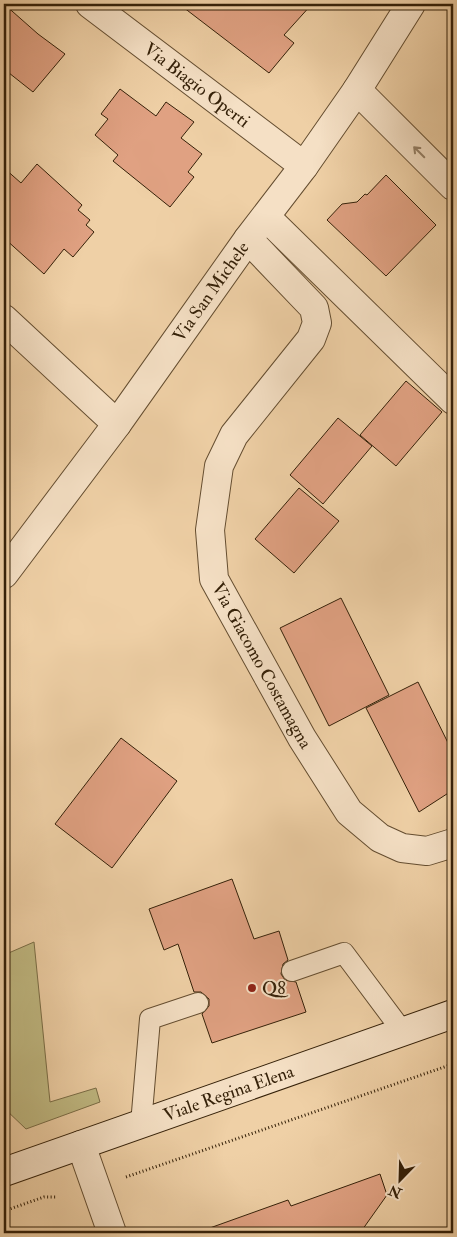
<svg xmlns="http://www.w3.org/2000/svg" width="457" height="1237" viewBox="0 0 457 1237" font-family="'IM FELL Double Pica',serif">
	<rect width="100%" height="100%" fill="#efd0a6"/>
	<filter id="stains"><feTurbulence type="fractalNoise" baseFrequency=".004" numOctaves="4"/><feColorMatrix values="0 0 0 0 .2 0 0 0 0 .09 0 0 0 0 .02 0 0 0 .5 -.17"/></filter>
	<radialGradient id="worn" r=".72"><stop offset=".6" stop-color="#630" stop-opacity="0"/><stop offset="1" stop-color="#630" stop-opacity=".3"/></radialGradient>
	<path fill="#c0b982" stroke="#7a6d46" d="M 34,942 L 50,1102 L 96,1088 L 100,1102 L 26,1129 L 4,1108 L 4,955 Z"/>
	<path fill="#e0a182" stroke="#352109" d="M 4,4 L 38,34 L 65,54 L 33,92 L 4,69 Z
		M 179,4 L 312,4 L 284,35 L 294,43 L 269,73 Z
		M 120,89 L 156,116 L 166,102 L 194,122 L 181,138 L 202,154 L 188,172 L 194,177 L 170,207 L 113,161 L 118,155 L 95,135 L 108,119 L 101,114 Z
		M 37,164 L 82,205 L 78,210 L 90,220 L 86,225 L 94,232 L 73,257 L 64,249 L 44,274 L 4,238 L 4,168 L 21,183 Z
		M 386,175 L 436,225 L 386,276 L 327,220 L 342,204 L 357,202 L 365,194 L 367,195 Z
		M 406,381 L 442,412 L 396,466 L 360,435 Z
		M 338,418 L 372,446 L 323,504 L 290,475 Z
		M 299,488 L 339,521 L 294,573 L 255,539 Z
		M 341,598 L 389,695 L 329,726 L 280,628 Z
		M 418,682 L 453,753 L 453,790 L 419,812 L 366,708 Z
		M 121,738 L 177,781 L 112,868 L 55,824 Z
		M 232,879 L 254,939 L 279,931 L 288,960 L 283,964 L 281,974 L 285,980 L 296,982 L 306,1012 L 212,1043 L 202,1014 L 209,1006 L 209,999 L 201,992 L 194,992 L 178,944 L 164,950 L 149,909 Z
		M 380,1174 L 387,1195 L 360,1233 L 208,1233 L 207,1229 L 288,1200 L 291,1206 Z"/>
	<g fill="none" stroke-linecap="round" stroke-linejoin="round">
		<defs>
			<path id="service" d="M 292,971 L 344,953 L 403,1032
				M 141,1124 L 150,1019 L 198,1003"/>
			<path id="pedestrian" d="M 266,217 L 453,400"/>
			<g id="minor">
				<path id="s1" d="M 90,4 L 304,166"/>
				<path d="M 357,90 L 453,186"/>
				<path id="s2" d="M 248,239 L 314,308 L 317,323 L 311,339 L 234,435 L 219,466 L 210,530 L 214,579 L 302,738 L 349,812 L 380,838 L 402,848 L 427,851 L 453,843"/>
				<path d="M 4,319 L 117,424"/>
				<path id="s3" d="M 4,574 L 117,424 L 248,239 L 304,166 L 357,90 L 411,4"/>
				<path d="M 81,1145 L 112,1233"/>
			</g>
			<g id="secondary">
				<path id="s4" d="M 4,1172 L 453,1014"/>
			</g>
		</defs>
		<use href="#service" stroke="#644d30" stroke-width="22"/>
		<use href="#pedestrian" stroke="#644d30" stroke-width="30"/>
		<use href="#minor" stroke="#644d30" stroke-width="30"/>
		<use href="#secondary" stroke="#352109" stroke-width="30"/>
		<path stroke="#352109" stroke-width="3" stroke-dasharray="1 2.5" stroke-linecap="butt" d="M 126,1177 L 453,1064
			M 4,1211 L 44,1197 L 56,1197"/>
		<use href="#service" stroke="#f5e0c5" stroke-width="20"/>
		<use href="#pedestrian" stroke="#f5e0c5" stroke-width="28"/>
		<use href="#minor" stroke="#f5e0c5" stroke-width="28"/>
		<use href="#secondary" stroke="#f5e0c5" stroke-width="28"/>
	</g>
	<defs><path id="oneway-shaft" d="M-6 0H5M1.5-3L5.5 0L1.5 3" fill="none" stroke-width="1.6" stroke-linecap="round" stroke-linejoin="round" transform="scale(1.25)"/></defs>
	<use stroke="#958067" href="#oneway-shaft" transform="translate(419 152) rotate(-135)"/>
	<circle fill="#8f2418" stroke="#f5e0c5" stroke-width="2" cx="252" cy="988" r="5"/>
	<g text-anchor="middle" stroke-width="4" stroke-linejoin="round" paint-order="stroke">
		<g font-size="18" fill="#352109" stroke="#f5e0c5">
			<text dy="6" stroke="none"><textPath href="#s1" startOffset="134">Via Biagio Operti</textPath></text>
			<text dy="6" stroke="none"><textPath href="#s3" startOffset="350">Via San Michele</textPath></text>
			<text dy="6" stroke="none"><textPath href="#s2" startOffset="498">Via Giacomo Costamagna</textPath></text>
			<text dy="6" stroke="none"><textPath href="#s4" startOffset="238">Viale Regina Elena</textPath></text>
		</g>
		<g font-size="18" fill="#352109" stroke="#f5e0c5" text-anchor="start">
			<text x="262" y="994">Q8</text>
		</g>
	</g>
	<rect width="457" height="1237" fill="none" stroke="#efd0a6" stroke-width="20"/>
	<rect x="5" y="5" width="447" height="1227" fill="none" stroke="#352109" stroke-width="2.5"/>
	<rect x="10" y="10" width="437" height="1217" fill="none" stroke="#352109"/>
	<g transform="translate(400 1180) rotate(203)" stroke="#f5e0c5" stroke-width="4" paint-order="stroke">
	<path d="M0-4L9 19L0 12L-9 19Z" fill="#352109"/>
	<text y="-8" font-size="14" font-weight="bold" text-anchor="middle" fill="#352109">N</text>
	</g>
	<rect width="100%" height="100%" filter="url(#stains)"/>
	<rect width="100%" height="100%" fill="url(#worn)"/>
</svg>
